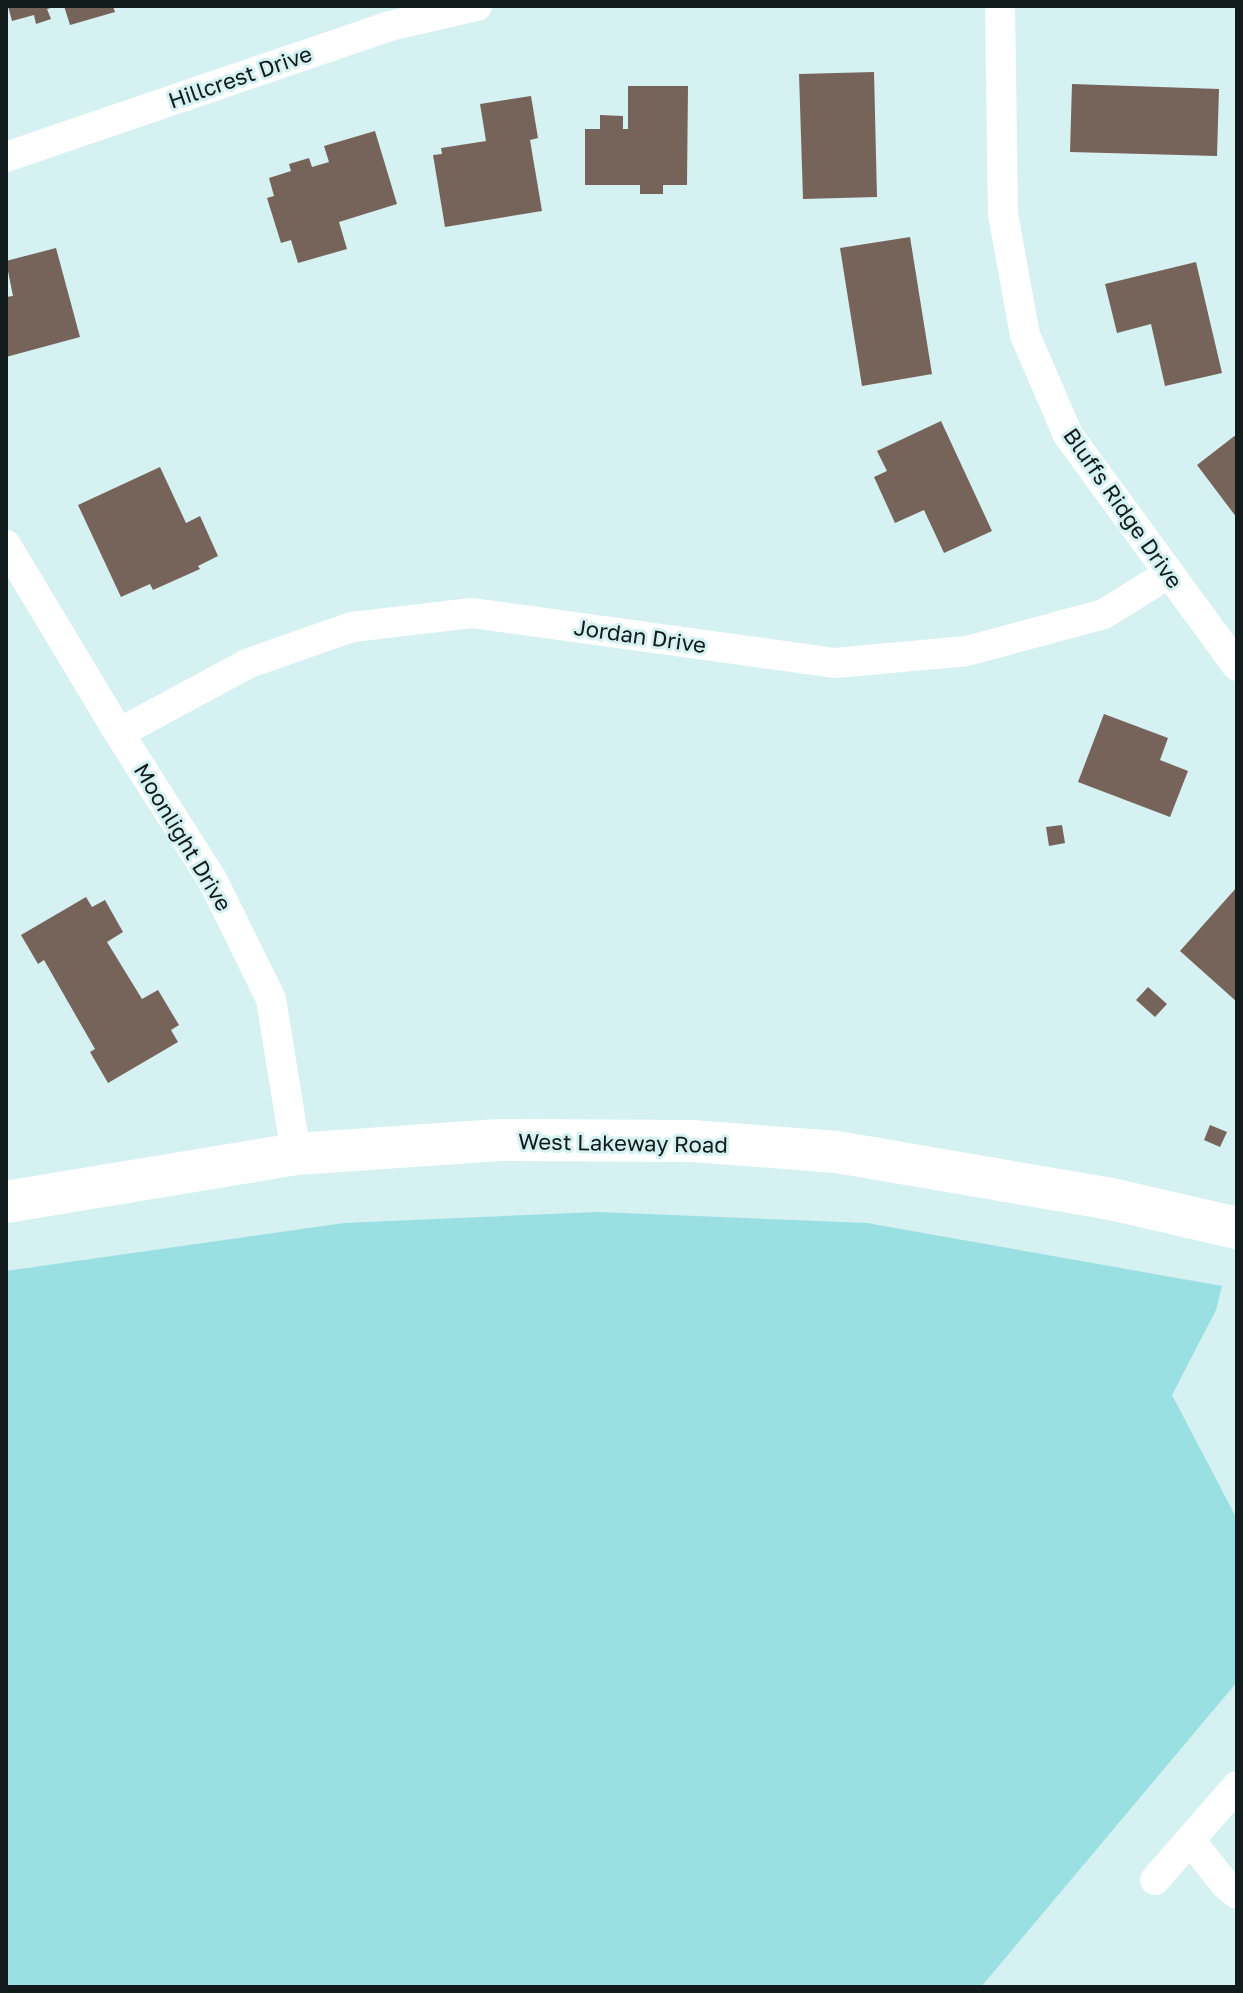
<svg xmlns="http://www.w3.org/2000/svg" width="1243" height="1993" viewBox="0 0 1243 1993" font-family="'Golos Text',sans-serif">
	<rect width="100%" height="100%" fill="#d6f1f2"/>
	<path fill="#9ae0e3" d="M 597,1212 L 867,1223 L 1222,1286 L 1216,1310 L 1172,1395 L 1237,1519 L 1237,1682 L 981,1987 L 6,1987 L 6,1271 L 344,1223 Z"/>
	<path fill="#76645a" d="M 8,6 L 54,6 L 54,7 L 47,9 L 51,19 L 36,24 L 34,15 L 12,21 Z
		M 64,6 L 113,6 L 115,12 L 70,25 Z
		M 874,72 L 877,197 L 803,199 L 799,74 Z
		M 1072,84 L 1219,89 L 1217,156 L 1070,152 Z
		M 628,86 L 688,86 L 687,185 L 663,185 L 663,194 L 640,194 L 640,185 L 585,185 L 585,129 L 600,129 L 600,115 L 623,116 L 623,129 L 628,129 Z
		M 531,96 L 538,138 L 530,140 L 542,211 L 445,227 L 433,155 L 442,154 L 441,148 L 486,141 L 480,104 Z
		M 375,131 L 397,204 L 339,222 L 347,249 L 298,263 L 291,240 L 281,243 L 267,198 L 274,196 L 269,178 L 291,171 L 289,164 L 309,158 L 312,167 L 329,162 L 324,146 Z
		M 910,237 L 932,374 L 862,386 L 840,248 Z
		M 56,248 L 80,337 L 6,357 L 6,297 L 13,296 L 6,261 Z
		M 1196,262 L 1222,373 L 1165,386 L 1151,324 L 1117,333 L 1105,284 Z
		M 941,421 L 992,531 L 944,553 L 924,510 L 895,523 L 874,477 L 887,471 L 877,451 Z
		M 1237,434 L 1237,518 L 1197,465 Z
		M 160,467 L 186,523 L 200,516 L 218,556 L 198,566 L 200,569 L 153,590 L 150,584 L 121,597 L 78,505 Z
		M 1104,714 L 1168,738 L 1160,760 L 1188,771 L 1170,817 L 1078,782 Z
		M 1062,825 L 1065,843 L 1049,846 L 1046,827 Z
		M 1237,887 L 1237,1002 L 1180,951 Z
		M 86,897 L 92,907 L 105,900 L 123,932 L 107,942 L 142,999 L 158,990 L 179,1025 L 171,1030 L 178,1042 L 108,1083 L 90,1052 L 95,1049 L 44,960 L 38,964 L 21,935 Z
		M 1148,987 L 1167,1004 L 1155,1017 L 1136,1000 Z
		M 1210,1125 L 1227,1132 L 1220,1147 L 1204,1140 Z"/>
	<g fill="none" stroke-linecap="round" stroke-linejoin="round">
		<path stroke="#fff" stroke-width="30" d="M 1000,6 L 1003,214 L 1025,335 L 1068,435 L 1237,666
			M 6,157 L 390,26 L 477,6
			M 6,545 L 119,733 L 213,881 L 271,999 L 296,1154
			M 119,733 L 249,663 L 352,627 L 472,613 L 835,663 L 967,651 L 1104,614 L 1168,574
			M 1190,1840 L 1225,1884 L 1237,1894
			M 1155,1880 L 1237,1786"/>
		<path stroke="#fff" stroke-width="42" d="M 6,1202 L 296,1154 L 499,1140 L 692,1141 L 837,1152 L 1111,1199 L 1237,1228"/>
	</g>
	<g text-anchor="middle" stroke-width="6" stroke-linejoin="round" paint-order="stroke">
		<g font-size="22" fill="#121b1c" stroke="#d6f1f2">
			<text transform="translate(240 77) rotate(-19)" y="8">Hillcrest Drive</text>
			<text transform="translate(1123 508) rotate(55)" y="8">Bluffs Ridge Drive</text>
			<text transform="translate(640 636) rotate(8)" y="8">Jordan Drive</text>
			<text transform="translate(183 837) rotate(59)" y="8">Moonlight Drive</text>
			<text transform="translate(623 1143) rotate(1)" y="8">West Lakeway Road</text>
		</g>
	</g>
	<rect width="1243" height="1993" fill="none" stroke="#121b1c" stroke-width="16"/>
</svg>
